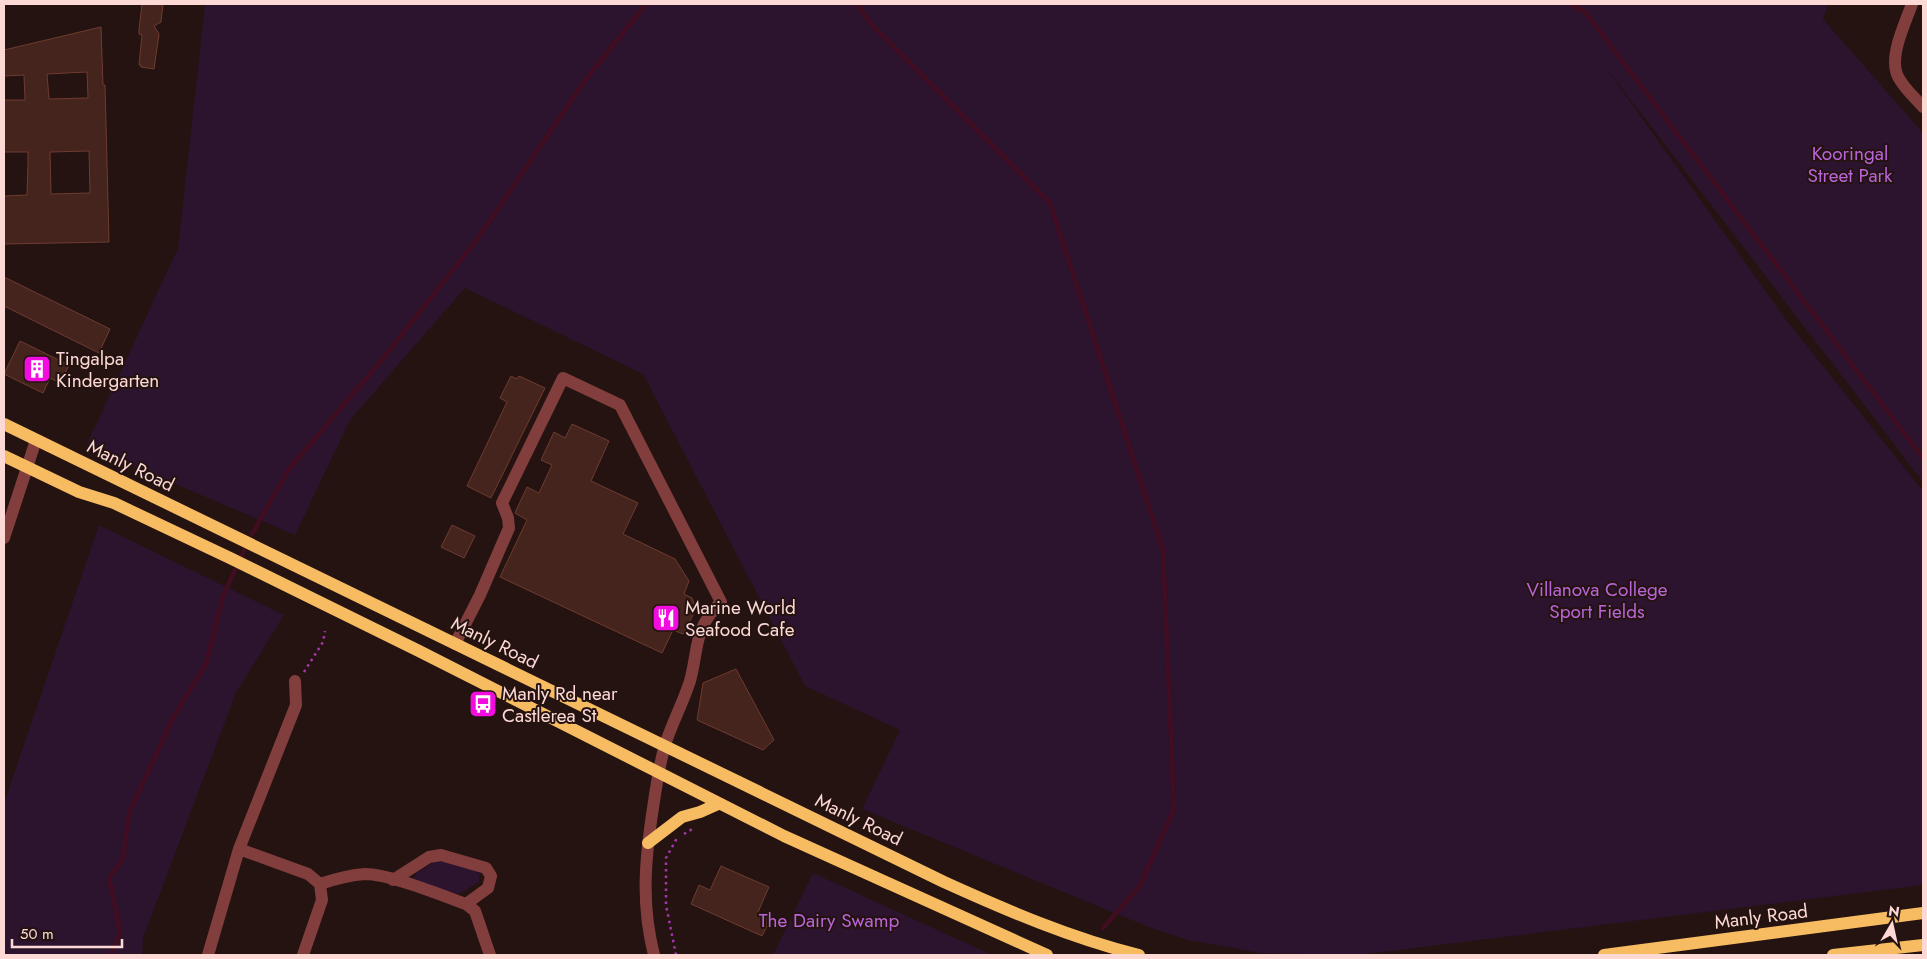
<svg xmlns="http://www.w3.org/2000/svg" width="1927" height="959" viewBox="0 0 1927 959" font-family="Jost,sans-serif">
	<rect width="100%" height="100%" fill="#241310"/>
	<path fill="#2c132e" d="M 205,4 L 1828,4 L 1823,19 L 1923,133 L 1923,482 L 1604,65 L 1787,321 L 1923,491 L 1923,885 L 1358,955 L 1260,953 L 1188,940 L 1146,926 L 862,809 L 900,730 L 805,686 L 643,374 L 465,288 L 350,420 L 295,535 L 86,446 L 178,248 Z
		M 99,525 L 284,615 L 236,693 L 143,938 L 142,955 L 4,955 L 4,803 Z
		M 436,861 L 445,861 L 475,871 L 479,874 L 479,882 L 459,894 L 417,881 L 414,878 L 416,873 Z
		M 813,873 L 992,955 L 773,955 Z"/>
	<g fill="none" stroke-linecap="round" stroke-linejoin="round">
		<path stroke="#400d21" stroke-width="4.5" d="M 857,4 L 871,24 L 1050,203 L 1163,550 L 1174,809 L 1140,886 L 1103,928
			M 1570,4 L 1585,12 L 1923,458
			M 252,534 L 289,469 L 380,362 L 478,238 L 586,79 L 646,4
			M 242,555 L 244,551
			M 111,955 L 120,932 L 109,878 L 123,859 L 129,813 L 174,716 L 206,664 L 223,596 L 235,570"/>
	</g>
	<path fill="#44241d" stroke="#6f3b30" fill-rule="evenodd" d="M 142,4 L 163,4 L 161,22 L 154,26 L 159,34 L 154,69 L 141,67 L 141,65 L 139,65 L 142,35 L 139,34 L 139,30 Z
		M 101,27 L 103,85 L 105,85 L 109,242 L 4,244 L 4,196 L 27,195 L 28,164 L 28,152 L 4,152 L 4,100 L 25,100 L 24,75 L 4,76 L 4,50 ZM 87,72 L 88,98 L 49,99 L 47,74 ZM 89,151 L 90,193 L 51,194 L 50,152 Z
		M 4,277 L 110,329 L 99,353 L 4,306 Z
		M 20,341 L 69,365 L 60,383 L 50,378 L 43,393 L 4,374 Z
		M 511,376 L 517,379 L 519,376 L 545,388 L 491,498 L 467,486 L 507,402 L 500,398 Z
		M 572,424 L 609,441 L 591,481 L 638,503 L 623,534 L 675,559 L 689,581 L 684,594 L 692,598 L 696,609 L 683,634 L 673,630 L 662,653 L 500,577 L 527,520 L 515,513 L 527,487 L 539,493 L 552,465 L 541,460 L 554,432 L 565,438 Z
		M 452,525 L 475,536 L 464,558 L 441,547 Z
		M 736,669 L 774,740 L 763,750 L 697,720 L 703,683 Z
		M 721,866 L 769,887 L 758,912 L 771,918 L 762,936 L 691,904 L 699,885 L 710,890 Z"/>
	<g fill="none" stroke-linecap="round" stroke-linejoin="round">
		<path stroke="#a635b0" stroke-width="2.5" stroke-dasharray="2.5 4" stroke-linecap="butt" d="M 304,672 L 323,642 L 325,631
			M 684,834 L 694,828
			M 676,955 L 666,905 L 666,858 L 677,838"/>
		<path stroke="#813e3d" stroke-width="12" d="M 1912,4 C 1905,24 1886,61 1900,80 C 1906,90 1915,98 1923,107
			M 4,538 L 36,440
			M 455,644 L 480,595 L 509,528 L 508,518 L 502,503 L 563,378 L 620,405 L 721,602 C 693,629 699,648 690,681 C 683,703 672,723 665,745 C 659,766 656,787 653,808 C 645,860 641,904 654,955
			M 239,849 L 308,874 L 320,884 L 322,900 L 303,955
			M 393,880 L 429,857 L 441,855 L 486,868 L 491,876 L 488,888 L 466,904
			M 320,884 C 335,879 349,875 365,874 C 389,874 441,895 466,904 L 475,911 L 490,955
			M 208,955 L 239,849 L 296,705 L 295,681"/>
		<path stroke="#f7bc62" stroke-width="12" d="M 4,424 L 944,882 C 1008,911 1071,938 1139,955
			M 4,456 L 79,492 L 114,503 L 230,558 L 419,651 L 784,836 L 1047,955
			M 648,843 L 682,817 L 700,812 L 718,804
			M 1604,955 L 1923,913
			M 1833,955 L 1923,945"/>
	</g>
	<defs>
		<symbol id="building-square" viewBox="-11 -11 22 22"><rect x="-9" y="-9" width="18" height="18" rx="4" fill="#f20ce0" stroke="#241310"/><path d="M-4-6H4V6H1V3H-1V6H-4ZM-2.5-4.3h1.7v1.8h-1.7ZM.8-4.3h1.7v1.8H.8ZM-2.5-1h1.7V.8h-1.7ZM.8-1h1.7V.8H.8Z" fill="#fff"/></symbol>
		<symbol id="restaurant-square" viewBox="-11 -11 22 22"><rect x="-9" y="-9" width="18" height="18" rx="4" fill="#f20ce0" stroke="#241310"/><path d="M-5-6h1v4h1v-4h1v4h1v-4h1v5L-1.5 .5V6h-2V.5L-5-1ZM5-6V6H3V1.5H1.5Q1.5-4 5-6Z" fill="#fff"/></symbol>
		<symbol id="bus-square" viewBox="-11 -11 22 22"><rect x="-9" y="-9" width="18" height="18" rx="4" fill="#f20ce0" stroke="#241310"/><path d="M-5-6H5V4H4V6H2V4H-2V6H-4V4H-5ZM-3.5-4V0h7V-4ZM-3.5 1.2v1.5H-2V1.2ZM2 1.2v1.5H3.5V1.2Z" fill="#fff"/></symbol>
	</defs>
	<g fill-rule="evenodd">
		<use href="#building-square" x="21" y="353" width="32" height="32"/>
		<use href="#restaurant-square" x="650" y="602" width="32" height="32"/>
		<use href="#bus-square" x="467" y="688" width="32" height="32"/>
	</g>
	<g text-anchor="middle" stroke-width="4" stroke-linejoin="round" paint-order="stroke">
		<g font-size="19" fill="#ba64da" stroke="#241310">
			<text x="1850" y="160">Kooringal<tspan x="1850" dy="22">Street Park</tspan></text>
			<text x="1597" y="596">Villanova College<tspan x="1597" dy="22">Sport Fields</tspan></text>
			<text x="829" y="927">The Dairy Swamp</text>
		</g>
		<g font-size="19" fill="#fdd9d5" stroke="#241310" text-anchor="start">
			<text x="56" y="365">Tingalpa<tspan x="56" dy="22">Kindergarten</tspan></text>
			<text x="685" y="614">Marine World<tspan x="685" dy="22">Seafood Cafe</tspan></text>
			<text x="502" y="700">Manly Rd near<tspan x="502" dy="22">Castlerea St</tspan></text>
		</g>
		<g font-size="19" fill="#fdd9d5" stroke="#241310">
			<text transform="translate(131 465) rotate(26)" y="7">Manly Road</text>
			<text transform="translate(495 642) rotate(26)" y="7">Manly Road</text>
			<text transform="translate(859 819) rotate(26)" y="7">Manly Road</text>
			<text transform="translate(1761 916) rotate(-7)" y="7">Manly Road</text>
		</g>
	</g>
	<rect width="1927" height="959" fill="none" stroke="#fdd9d5" stroke-width="10"/>
	<g transform="translate(1892 924) rotate(9)" stroke="#241310" stroke-width="4" paint-order="stroke">
	<path d="M0-4L9 19L0 12L-9 19Z" fill="#fdd9d5"/>
	<text y="-8" font-size="14" font-weight="bold" text-anchor="middle" fill="#fdd9d5">N</text>
	</g>
	<path d="M12 939v8h110v-8" fill="none" stroke="#fdd9d5" stroke-width="2.5"/>
	<text x="20" y="939" font-size="15" fill="#fdd9d5" stroke="#241310" stroke-width="4" paint-order="stroke">50 m</text>
</svg>
